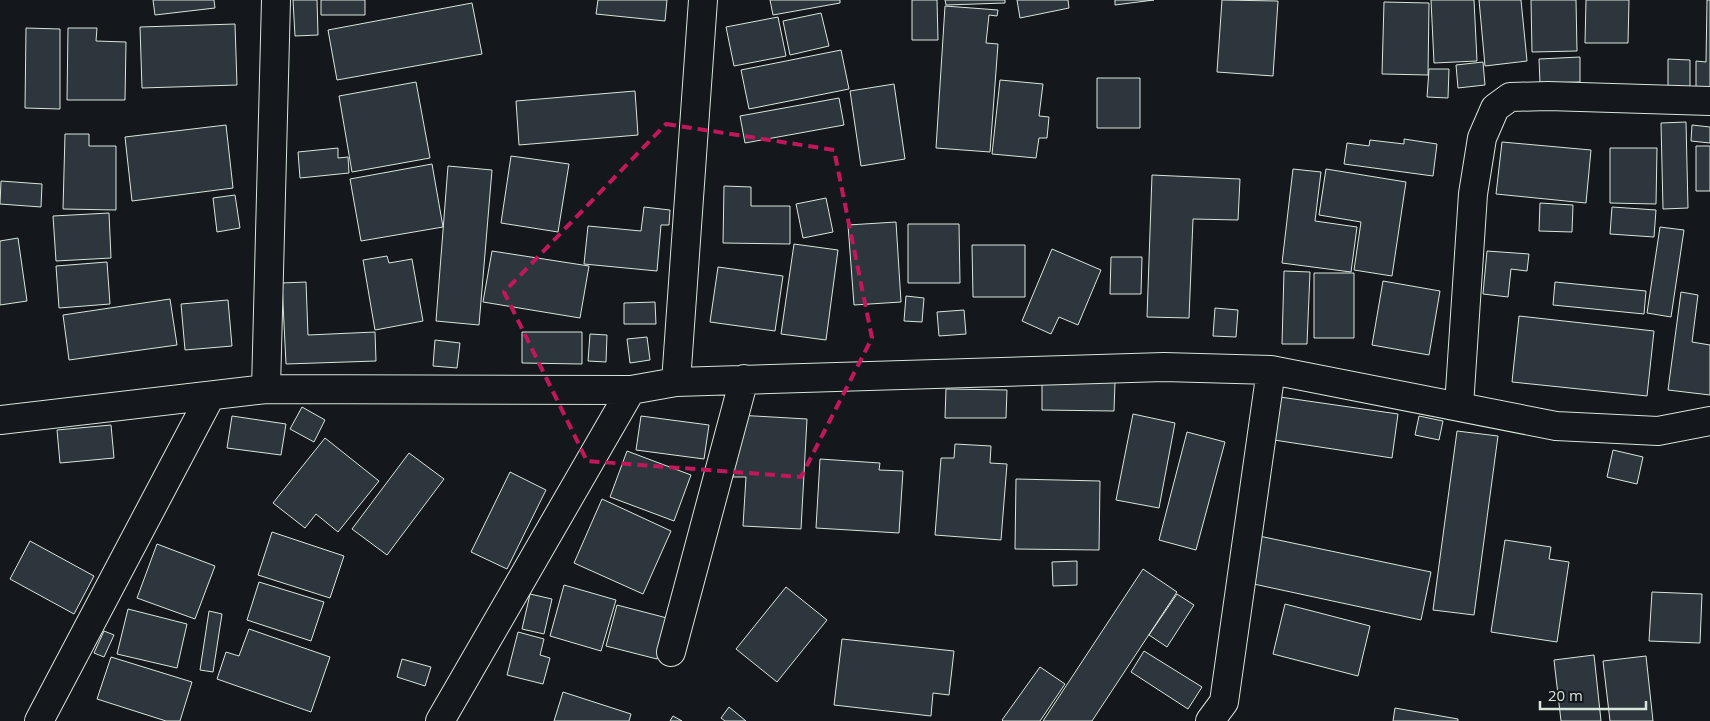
<svg xmlns="http://www.w3.org/2000/svg" width="1710" height="721" viewBox="0 0 1710 721" font-family="'Open Sans',sans-serif">
	<rect width="100%" height="100%" fill="#14181c"/>
	<path fill="#2c363c" stroke="#d8e6dc" d="M 153,0 L 214,0 L 215,8 L 155,15 Z
		M 293,0 L 317,0 L 318,35 L 295,36 Z
		M 321,0 L 365,0 L 365,15 L 321,15 Z
		M 598,0 L 667,0 L 665,21 L 596,14 Z
		M 770,0 L 840,0 L 840,3 L 773,15 Z
		M 912,0 L 937,0 L 938,40 L 912,40 Z
		M 945,0 L 1005,0 L 1005,3 L 946,5 Z
		M 1017,0 L 1068,0 L 1069,8 L 1020,18 Z
		M 1115,0 L 1154,0 L 1115,5 Z
		M 1222,0 L 1278,1 L 1273,76 L 1217,72 Z
		M 1431,0 L 1474,0 L 1477,61 L 1434,63 Z
		M 1479,0 L 1521,0 L 1527,61 L 1485,66 Z
		M 1531,0 L 1576,0 L 1577,51 L 1532,52 Z
		M 1586,0 L 1629,0 L 1628,43 L 1585,43 Z
		M 1707,0 L 1710,0 L 1710,89 L 1696,89 L 1696,61 L 1706,62 Z
		M 1384,2 L 1429,3 L 1428,75 L 1382,74 Z
		M 472,3 L 482,54 L 337,80 L 328,30 Z
		M 945,6 L 998,10 L 997,16 L 989,15 L 986,43 L 998,44 L 990,152 L 936,148 Z
		M 821,13 L 829,46 L 790,55 L 783,21 Z
		M 778,17 L 786,56 L 734,66 L 726,27 Z
		M 235,24 L 237,85 L 142,88 L 140,27 Z
		M 26,28 L 60,29 L 60,109 L 25,108 Z
		M 68,28 L 97,28 L 96,41 L 126,42 L 125,100 L 67,100 Z
		M 841,50 L 849,89 L 749,109 L 741,70 Z
		M 1580,57 L 1580,82 L 1540,83 L 1539,59 Z
		M 1668,59 L 1690,60 L 1690,89 L 1668,90 Z
		M 1483,62 L 1485,85 L 1458,88 L 1456,65 Z
		M 1429,69 L 1449,69 L 1448,98 L 1427,97 Z
		M 1097,78 L 1140,78 L 1140,128 L 1097,128 Z
		M 1000,80 L 1043,84 L 1039,116 L 1049,117 L 1047,138 L 1039,138 L 1036,158 L 992,154 Z
		M 416,82 L 430,158 L 352,172 L 339,96 Z
		M 894,84 L 905,159 L 861,166 L 850,91 Z
		M 635,91 L 638,135 L 519,145 L 516,101 Z
		M 839,98 L 844,125 L 745,143 L 740,116 Z
		M 1686,122 L 1688,208 L 1663,209 L 1661,123 Z
		M 226,125 L 233,188 L 132,201 L 125,137 Z
		M 1692,125 L 1710,127 L 1710,143 L 1691,141 Z
		M 65,134 L 89,134 L 89,146 L 116,146 L 116,210 L 63,209 Z
		M 1404,139 L 1437,144 L 1433,176 L 1344,164 L 1347,143 L 1369,146 L 1370,140 L 1404,144 Z
		M 1502,142 L 1591,150 L 1586,203 L 1496,194 Z
		M 1696,146 L 1710,146 L 1710,191 L 1696,191 Z
		M 338,148 L 338,158 L 348,157 L 349,173 L 300,178 L 298,152 Z
		M 1610,148 L 1657,148 L 1656,204 L 1610,203 Z
		M 511,156 L 569,164 L 558,232 L 501,223 Z
		M 432,164 L 443,227 L 361,241 L 350,179 Z
		M 448,166 L 492,170 L 479,325 L 436,321 Z
		M 1293,169 L 1321,172 L 1315,221 L 1357,227 L 1351,272 L 1282,263 Z
		M 1326,169 L 1406,182 L 1392,276 L 1354,270 L 1361,222 L 1319,215 Z
		M 1152,175 L 1240,179 L 1238,220 L 1193,219 L 1189,318 L 1147,317 Z
		M 1,181 L 42,184 L 41,207 L 0,204 Z
		M 724,186 L 751,187 L 751,206 L 790,206 L 790,244 L 723,243 Z
		M 235,195 L 240,228 L 217,232 L 213,198 Z
		M 826,198 L 833,232 L 803,238 L 796,204 Z
		M 1540,203 L 1573,205 L 1572,232 L 1539,231 Z
		M 644,207 L 670,210 L 669,225 L 661,225 L 657,271 L 584,264 L 588,226 L 641,231 Z
		M 1612,207 L 1656,210 L 1654,237 L 1610,234 Z
		M 109,213 L 111,258 L 56,261 L 53,216 Z
		M 896,222 L 901,302 L 854,305 L 848,225 Z
		M 908,224 L 959,224 L 960,283 L 908,283 Z
		M 1660,227 L 1684,230 L 1671,317 L 1647,313 Z
		M 18,238 L 27,301 L 0,305 L 0,241 Z
		M 794,244 L 838,250 L 826,340 L 781,334 Z
		M 972,245 L 1025,245 L 1025,297 L 973,297 Z
		M 1052,249 L 1101,270 L 1078,325 L 1059,317 L 1051,334 L 1022,321 Z
		M 492,251 L 589,266 L 580,318 L 483,302 Z
		M 1487,251 L 1529,254 L 1527,271 L 1511,269 L 1508,297 L 1483,294 Z
		M 387,256 L 389,263 L 412,259 L 423,321 L 375,330 L 363,260 Z
		M 1111,257 L 1142,257 L 1141,294 L 1110,294 Z
		M 107,262 L 110,304 L 59,308 L 56,266 Z
		M 718,267 L 783,276 L 775,331 L 710,322 Z
		M 1284,271 L 1310,272 L 1307,344 L 1282,344 Z
		M 1314,273 L 1354,273 L 1354,338 L 1314,338 Z
		M 1383,281 L 1440,291 L 1429,355 L 1372,345 Z
		M 306,282 L 308,335 L 375,332 L 376,361 L 286,364 L 282,283 Z
		M 1555,282 L 1646,291 L 1644,314 L 1553,305 Z
		M 1681,292 L 1698,295 L 1692,342 L 1710,345 L 1710,395 L 1668,390 Z
		M 906,296 L 924,298 L 922,322 L 904,321 Z
		M 170,299 L 177,345 L 69,360 L 63,315 Z
		M 228,300 L 232,346 L 185,350 L 181,304 Z
		M 655,302 L 656,324 L 624,324 L 624,303 Z
		M 1215,308 L 1238,310 L 1236,337 L 1213,336 Z
		M 964,310 L 966,334 L 939,336 L 937,312 Z
		M 1519,316 L 1654,331 L 1647,396 L 1512,382 Z
		M 522,332 L 582,332 L 582,364 L 522,363 Z
		M 590,334 L 607,335 L 606,362 L 588,361 Z
		M 647,337 L 650,360 L 630,363 L 627,339 Z
		M 435,340 L 460,343 L 457,368 L 433,366 Z
		M 1042,381 L 1115,382 L 1114,411 L 1042,410 Z
		M 946,389 L 1007,390 L 1006,418 L 945,418 Z
		M 1280,397 L 1398,414 L 1392,458 L 1274,440 Z
		M 302,407 L 325,420 L 314,442 L 290,429 Z
		M 1133,414 L 1175,423 L 1159,508 L 1116,500 Z
		M 737,415 L 807,419 L 801,529 L 743,526 L 746,477 L 733,477 Z
		M 232,416 L 286,424 L 281,455 L 227,448 Z
		M 641,416 L 709,425 L 704,459 L 636,450 Z
		M 1419,416 L 1443,421 L 1439,440 L 1415,435 Z
		M 111,425 L 114,458 L 60,463 L 57,430 Z
		M 1457,431 L 1498,436 L 1474,615 L 1433,610 Z
		M 1187,432 L 1225,442 L 1196,550 L 1159,540 Z
		M 325,438 L 379,481 L 338,532 L 316,514 L 305,528 L 273,503 Z
		M 955,444 L 991,446 L 990,463 L 1007,464 L 1001,540 L 935,535 L 941,458 L 954,458 Z
		M 1613,450 L 1643,457 L 1637,484 L 1607,477 Z
		M 627,451 L 691,475 L 674,521 L 610,497 Z
		M 409,453 L 444,479 L 387,555 L 352,529 Z
		M 820,459 L 880,463 L 879,470 L 903,471 L 899,533 L 816,528 Z
		M 510,472 L 546,490 L 507,569 L 471,552 Z
		M 1016,479 L 1100,481 L 1099,550 L 1015,549 Z
		M 602,499 L 671,531 L 643,594 L 574,563 Z
		M 272,532 L 344,556 L 330,598 L 258,575 Z
		M 1259,536 L 1431,572 L 1421,620 L 1249,583 Z
		M 1505,540 L 1551,547 L 1549,559 L 1569,562 L 1557,642 L 1491,632 Z
		M 30,541 L 94,576 L 74,614 L 10,579 Z
		M 157,544 L 215,566 L 195,619 L 137,598 Z
		M 1077,561 L 1077,585 L 1053,586 L 1052,562 Z
		M 1143,569 L 1177,592 L 1092,721 L 1043,721 Z
		M 259,582 L 324,602 L 311,641 L 247,620 Z
		M 564,585 L 616,600 L 601,651 L 550,636 Z
		M 786,587 L 827,620 L 777,682 L 736,649 Z
		M 1652,592 L 1702,594 L 1700,643 L 1649,641 Z
		M 530,594 L 552,599 L 544,634 L 522,629 Z
		M 1177,594 L 1194,605 L 1167,647 L 1149,635 Z
		M 1285,604 L 1370,626 L 1358,676 L 1273,654 Z
		M 617,605 L 667,618 L 657,659 L 606,646 Z
		M 128,609 L 187,624 L 177,668 L 117,654 Z
		M 209,611 L 222,614 L 213,672 L 200,670 Z
		M 249,629 L 330,657 L 311,712 L 217,679 L 226,652 L 239,656 Z
		M 104,631 L 114,635 L 104,657 L 94,653 Z
		M 518,632 L 544,639 L 540,655 L 550,658 L 543,684 L 507,675 Z
		M 842,639 L 954,651 L 949,695 L 933,693 L 931,716 L 834,705 Z
		M 1144,651 L 1202,687 L 1188,709 L 1131,672 Z
		M 1594,655 L 1601,721 L 1561,721 L 1554,660 Z
		M 1646,656 L 1653,721 L 1610,721 L 1603,661 Z
		M 111,657 L 192,682 L 180,721 L 166,721 L 97,699 Z
		M 402,659 L 431,667 L 425,686 L 397,677 Z
		M 1040,667 L 1065,684 L 1040,721 L 1003,721 L 1002,720 Z
		M 563,692 L 631,714 L 629,721 L 554,721 Z
		M 729,707 L 746,721 L 725,721 L 721,718 Z
		M 1395,708 L 1458,719 L 1458,721 L 1393,721 Z
		M 673,716 L 682,721 L 670,721 Z"/>
	<g fill="none" stroke-linecap="round" stroke-linejoin="round">
		<defs>
			<path id="minor" d="M 676,382 L 703,0
				M 266,389 L 276,0
				M 1459,406 L 1473,194 L 1482,138 L 1495,108 L 1510,97 L 1548,96 L 1710,101
				M 0,420 L 266,389 L 631,390 L 676,382 L 1164,367 L 1271,370 L 1556,426 L 1658,431 L 1710,421
				M 671,652 L 744,379
				M 39,721 L 210,397
				M 440,721 L 631,390
				M 1210,721 L 1224,702 L 1271,370"/>
		</defs>
		<use href="#minor" stroke="#d8e6dc" stroke-width="30"/>
		<use href="#minor" stroke="#14181c" stroke-width="28"/>
	</g>
	<path fill="none" stroke="#c2185b" stroke-width="4" stroke-dasharray="10 6" stroke-linejoin="round" d="M 666,124 L 834,150 L 872,338 L 801,477 L 587,461 L 504,292 Z"/>
	<path d="M1540 701v8h106v-8" fill="none" stroke="#d8e6dc" stroke-width="2.5"/>
	<text x="1548" y="701" font-size="15" fill="#d8e6dc" stroke="#14181c" stroke-width="4" paint-order="stroke">20 m</text>
</svg>
